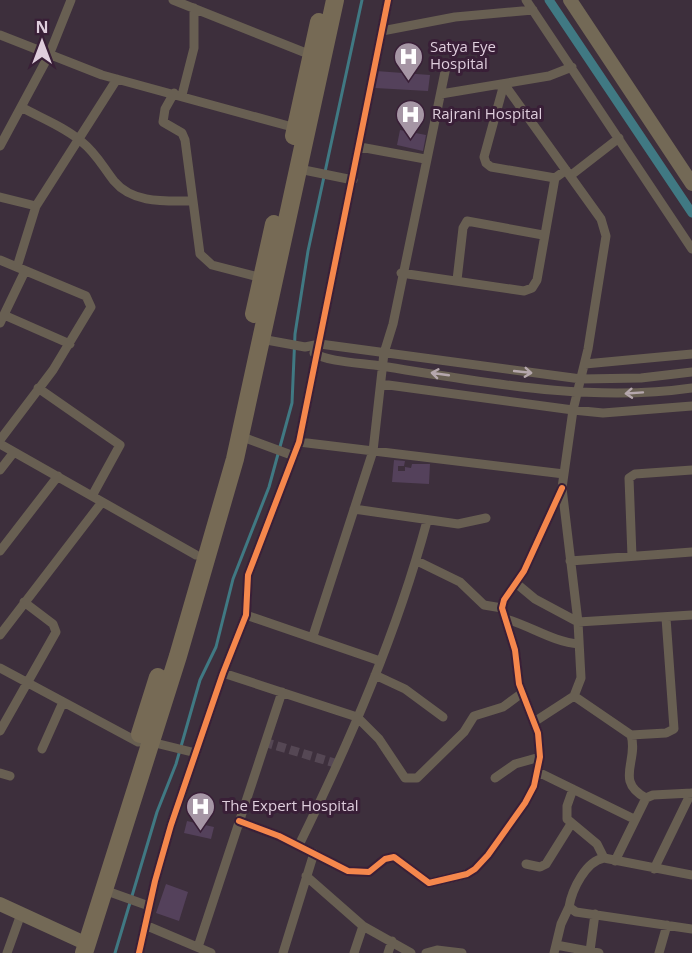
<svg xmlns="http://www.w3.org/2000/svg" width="692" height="953" viewBox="0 0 692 953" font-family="'Open Sans',sans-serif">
	<rect width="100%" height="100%" fill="#3d2f3c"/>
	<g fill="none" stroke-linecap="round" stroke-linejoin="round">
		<path stroke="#407983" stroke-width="3" d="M 115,953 L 157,812 L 176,764 L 200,680 L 216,647 L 233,579 L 269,487 L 292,403 L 295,334 L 308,251 L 362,0"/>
		<path stroke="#407983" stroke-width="9" d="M 549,0 L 692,213"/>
	</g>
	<path fill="#54415b" d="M 376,71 L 430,75 L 428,91 L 375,88 Z
		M 400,130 L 426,135 L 423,151 L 397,145 Z
		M 394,460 L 405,461 L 404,466 L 398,466 L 398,471 L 405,471 L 405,467 L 411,468 L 412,464 L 430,464 L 429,484 L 392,482 Z
		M 187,821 L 214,827 L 211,839 L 184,833 Z
		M 166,884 L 188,892 L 179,921 L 156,913 Z"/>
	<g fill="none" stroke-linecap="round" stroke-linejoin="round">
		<path stroke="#554754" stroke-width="9" stroke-dasharray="9 4.5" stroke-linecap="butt" d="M 264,742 L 338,764"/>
		<path stroke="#685f52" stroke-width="9" d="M 173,0 L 311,55
			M 526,0 L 692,249
			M 382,31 L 455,17 L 533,10
			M 0,35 L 102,75 L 296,128
			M 174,93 L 165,109 L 163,122 L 182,133 L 185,140 L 200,254 L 212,265 L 262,278
			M 441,94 L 549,76 L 572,67
			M 182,95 L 194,48 L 194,8
			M 21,107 C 41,118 65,127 82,142 C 96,153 103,167 114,181 C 133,204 166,201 193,201
			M 0,146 L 49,55 L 71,0
			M 360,147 L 425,159
			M 299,169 L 353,180
			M 570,176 L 619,138
			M 555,178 L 491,167 L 486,163 L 484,157 L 504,84 L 601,219 L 606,236 L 588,349 L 573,410 L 603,413 L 692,406
			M 0,197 L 36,206
			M 0,260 L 86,296 L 91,307 L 53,370 L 0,440
			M 17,267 L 36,206 L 117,79
			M 401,273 L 524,291 L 532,288 L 537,280 L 555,178 L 566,170
			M 457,280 L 463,228 L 467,221 L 543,235
			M 4,315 L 70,344
			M 0,323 L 25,271
			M 261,339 L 305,347 L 320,344 L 581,379 L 641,378 L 692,372
			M 314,353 C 327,362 364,363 381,366 C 484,382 589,403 692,388
			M 585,364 L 692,354
			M 381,384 L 573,410 L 562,488 L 578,622 L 581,678 L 574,696 L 534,722
			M 38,388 L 120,445 L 92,496
			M 240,436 L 294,456
			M 299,442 L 564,474
			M 0,444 L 196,555
			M 0,470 L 14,452
			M 354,509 L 458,524 L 486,518
			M 0,551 L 58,476
			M 632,556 L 629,478 L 635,474 L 692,470
			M 417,561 L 460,582 L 484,605 L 502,608
			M 570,561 L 692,552
			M 517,584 L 535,599 L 578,622 L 692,615
			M 246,615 L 380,661
			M 506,619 C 531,626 553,642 579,644
			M 0,635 L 102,502
			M 313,636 L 373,451 L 384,353 L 393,324 L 446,67
			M 0,668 L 138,742 L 151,742 L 196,753
			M 223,673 L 357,717 L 379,739 L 405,778 L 417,778 L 464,732 L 474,716 L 503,707 L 522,693
			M 375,675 L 405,689 L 443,717
			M 574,696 L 631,735 C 639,761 614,781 646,798
			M 0,731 L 56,632 L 53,624 L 24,602
			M 631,735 L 666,733 L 674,729 L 666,618
			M 42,749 L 63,702
			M 538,772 L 634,819
			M 0,773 L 10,776
			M 495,778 L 515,764 L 540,757
			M 573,789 L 567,806 L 567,819 L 597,844 L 604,858
			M 239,821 L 279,836 L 348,871 L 369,872 L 385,859 L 394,857 L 429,883 L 467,874 L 475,869 L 488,855 L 525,803 L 534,786 L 540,757 L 538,733 L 519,684 L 515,650 L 502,608 L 504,600 L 524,571 L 562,488
			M 299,845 C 350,741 397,633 427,521
			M 615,861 L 646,798 L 653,795 L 692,793
			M 526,864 L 540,867 L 546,864 L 571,824
			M 654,869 L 691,793
			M 692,875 L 604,858 C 586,861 572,889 569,907 L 576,912 L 692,929
			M 306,876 L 363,926 L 411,953
			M 104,890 L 149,906
			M 145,925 L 211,953
			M 556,945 L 599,953
			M 198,947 L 282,692
			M 590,951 L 595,914
			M 7,953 L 21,914
			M 139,953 L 155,881 L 171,825 L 223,673 L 246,615 L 248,575 L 299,442 L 388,0
			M 283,953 L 314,853
			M 354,953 L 363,926
			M 388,953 L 392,941
			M 426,953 L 437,950 L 462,953
			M 554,953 L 561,924 L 569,907
			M 659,953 L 667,925"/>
		<path stroke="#736956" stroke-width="14" d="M 570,0 L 692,184
			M 0,904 L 87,944"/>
		<path stroke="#766a55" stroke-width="18" d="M 294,136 L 319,22
			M 254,314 L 274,224
			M 140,734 L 158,677
			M 84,953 L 178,656 L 235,459 L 335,0"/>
		<defs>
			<path id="cycleway" d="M 239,821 L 279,836 L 348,871 L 369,872 L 385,859 L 394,857 L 429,883 L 467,874 L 475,869 L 488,855 L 525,803 L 534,786 L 540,757 L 538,733 L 519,684 L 515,650 L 502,608 L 504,600 L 524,571 L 562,488
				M 139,953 L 155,881 L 171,825 L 223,673 L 246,615 L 248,575 L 299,442 L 388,0"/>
		</defs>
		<use href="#cycleway" stroke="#391f37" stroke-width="10"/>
		<use href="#cycleway" stroke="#f5874c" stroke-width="6"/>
	</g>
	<defs><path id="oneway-shaft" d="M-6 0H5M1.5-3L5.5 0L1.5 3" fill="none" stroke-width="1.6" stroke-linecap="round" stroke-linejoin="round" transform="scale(1.5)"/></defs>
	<g stroke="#b5a7ac">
		<use href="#oneway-shaft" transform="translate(523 372) rotate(6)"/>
		<use href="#oneway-shaft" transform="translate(440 374) rotate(-172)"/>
		<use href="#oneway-shaft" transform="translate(634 393) rotate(176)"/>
	</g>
	<defs>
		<symbol id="hospital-pin" viewBox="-11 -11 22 30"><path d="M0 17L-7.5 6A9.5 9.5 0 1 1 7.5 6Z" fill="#a696a5" stroke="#391f37"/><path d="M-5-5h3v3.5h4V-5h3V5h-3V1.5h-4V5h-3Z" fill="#fff"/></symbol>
	</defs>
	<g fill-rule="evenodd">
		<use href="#hospital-pin" x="392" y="40" width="33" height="45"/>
		<use href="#hospital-pin" x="394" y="98" width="33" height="45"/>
		<use href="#hospital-pin" x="184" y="790" width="33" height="45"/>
	</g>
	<g text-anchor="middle" stroke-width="6" stroke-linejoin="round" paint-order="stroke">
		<g font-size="15" fill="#dfcedd" stroke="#391f37" text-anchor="start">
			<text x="430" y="52">Satya Eye<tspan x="430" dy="17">Hospital</tspan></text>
			<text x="432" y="119">Rajrani Hospital</text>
			<text x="222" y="811">The Expert Hospital</text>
		</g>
	</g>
	<g transform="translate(42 42)" stroke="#391f37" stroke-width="4.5" paint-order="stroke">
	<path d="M0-4.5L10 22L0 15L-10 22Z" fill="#dfcedd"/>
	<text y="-9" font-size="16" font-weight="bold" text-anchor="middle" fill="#dfcedd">N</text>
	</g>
</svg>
